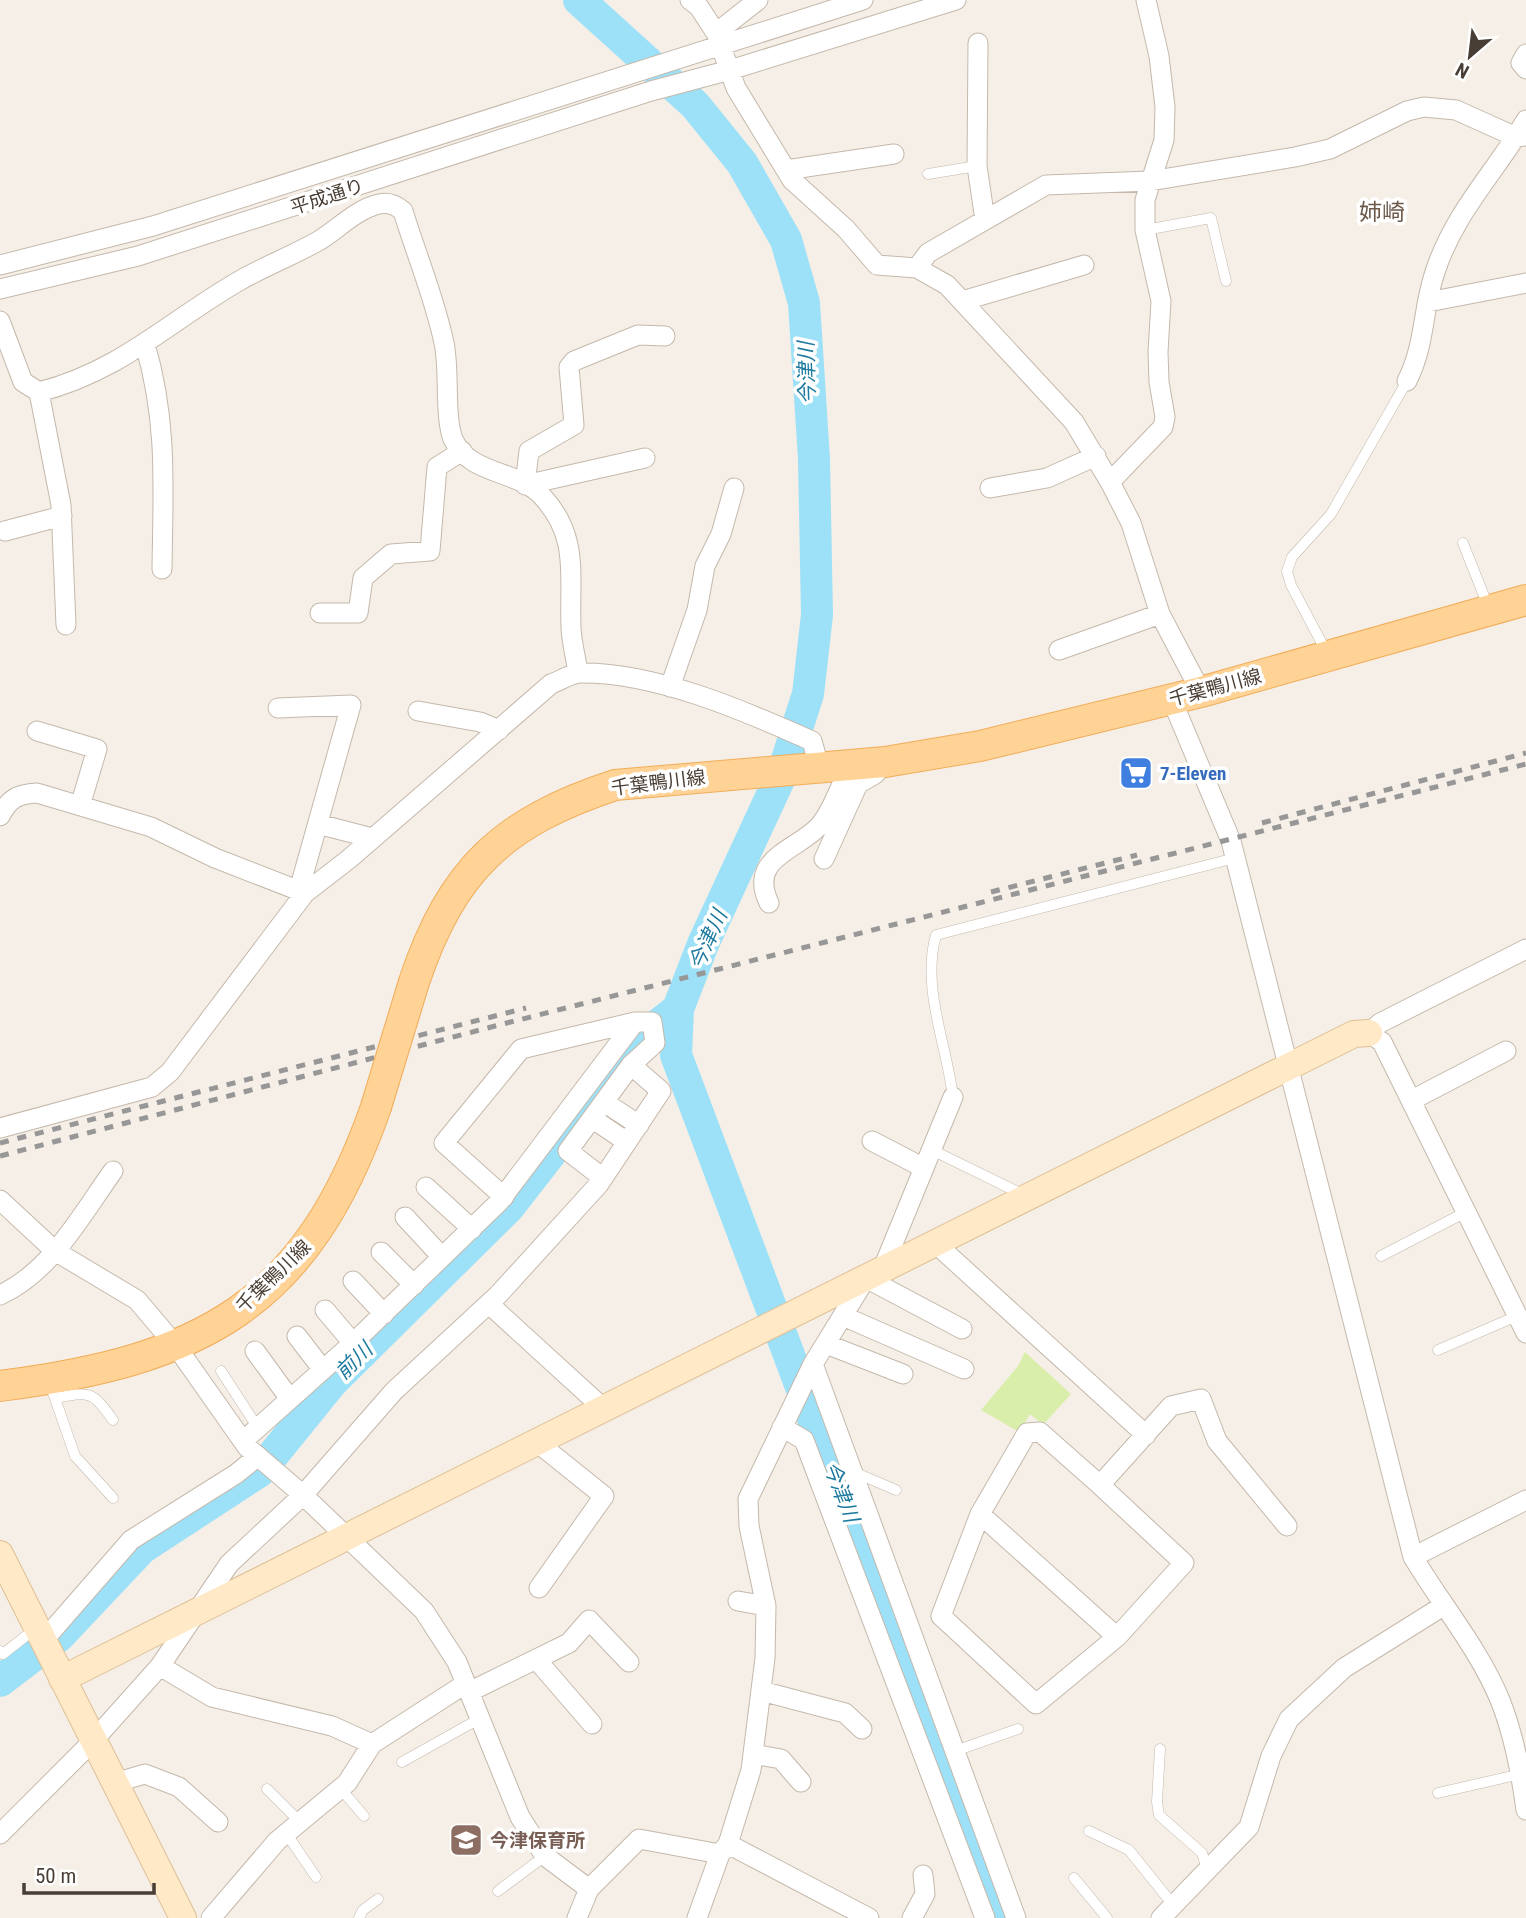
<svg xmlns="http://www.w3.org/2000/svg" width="1526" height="1918" viewBox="0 0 1526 1918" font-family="'Roboto Condensed','Noto Sans JP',sans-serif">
	<rect width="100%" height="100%" fill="#f5efe7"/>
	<path fill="#daeeab" d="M 1025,1352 L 1071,1394 L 1043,1425 L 1030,1414 L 1019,1432 L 981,1410 L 1018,1366 Z"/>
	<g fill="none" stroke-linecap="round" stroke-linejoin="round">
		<path stroke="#9de1f8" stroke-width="32" d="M 579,0 L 695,105 L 742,163 L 786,240 L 804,303 L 814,459 L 817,615 L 808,694 L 784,769 L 703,944 L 678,1009 L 676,1055 L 1001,1918
			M 0,1681 L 59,1636 L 142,1548 L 260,1471 L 333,1381 L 509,1207 L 639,1040 L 678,1009"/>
		<defs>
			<path id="lane" d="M 928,174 L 977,166
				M 1145,230 L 1211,218 L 1226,281
				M 1463,543 L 1488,606
				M 1327,653 L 1291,585 L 1287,571 L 1292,557 L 1331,514 L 1407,381
				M 953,1097 C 947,1046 921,987 936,935 L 1235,858
				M 932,1150 L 1024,1195
				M 1381,1256 L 1466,1212
				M 1438,1350 L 1517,1316
				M 221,1371 L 258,1428
				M 49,1381 L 75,1456 L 113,1498
				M 55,1398 C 90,1391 92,1391 113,1420
				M 854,1472 L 896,1490
				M 0,1651 L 3,1654 L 36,1628
				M 1160,1749 L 1157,1802 L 1159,1815 L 1202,1853 L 1208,1872
				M 955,1751 L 1018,1729
				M 402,1762 L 479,1719
				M 340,1788 L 364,1816
				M 267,1789 L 300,1822
				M 1438,1793 L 1521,1774
				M 1089,1831 L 1129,1850 L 1174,1906
				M 286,1833 L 316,1877
				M 1074,1878 L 1107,1918
				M 498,1891 L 545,1856
				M 359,1918 L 363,1910 L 378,1899"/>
			<path id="street" d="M 690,0 L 699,7 L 716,33 L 736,88 L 792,180 L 846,229 L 877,265 L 917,268 L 947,285 L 1074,422 L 1110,482 L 1131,523 L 1160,614 L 1201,692
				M 716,33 L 758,0
				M 978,43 L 977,166 L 985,220
				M 1526,54 L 1521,63 L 1526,69
				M 786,170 L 894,154
				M 0,265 L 153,226 L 863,0
				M 917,268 L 928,253 L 1046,185 L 1150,181 L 1295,157 L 1330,149 L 1407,111 L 1424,107 L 1456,110 L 1516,137 L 1526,136
				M 0,289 L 138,256 L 651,91 L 730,70 L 956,0
				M 962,301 L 1084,265
				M 1428,302 L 1526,283
				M 0,321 L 23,382 L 39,392 C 121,371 168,322 239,281 C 265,266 294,255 320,240 C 339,228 357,209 379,204 C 388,202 396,205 403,211 C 416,254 435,299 444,343 C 450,370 444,416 453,439 C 469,475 517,470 541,495 C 580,536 569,575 571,626 C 571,641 576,657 578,673
				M 145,344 C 168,423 163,489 162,569
				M 1407,381 C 1426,343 1422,310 1435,272 C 1455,211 1495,173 1526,120
				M 39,392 L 61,505 L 66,625
				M 645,458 L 525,485 L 529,451 L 574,425 L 569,367 L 574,361 L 638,335 L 665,336
				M 1110,482 L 1163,427 L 1165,417 L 1159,382 L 1158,352 L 1161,301 L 1145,230 L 1145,200 L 1164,140 L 1165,107 L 1159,56 L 1146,0
				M 990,488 L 1047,478 L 1096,456
				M 5,531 L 62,516
				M 320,613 L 358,613 L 363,578 L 391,554 L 430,551 L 437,467 L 462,451
				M 1059,650 L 1160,614
				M 670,687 L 697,610 L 705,566 L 721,534 L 734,488
				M 1171,698 L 1231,841 L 1413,1557 C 1441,1604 1479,1649 1500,1700 C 1514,1735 1521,1772 1526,1810
				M 278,708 L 351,705 L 299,890
				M 418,711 L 480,722 L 499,730
				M 37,731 L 97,749 L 80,806
				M 0,816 C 9,799 17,794 37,793 L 151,827 L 215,858 L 305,893
				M 318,824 L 372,838
				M 824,859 L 858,784 L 875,774 L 885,762
				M 769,903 C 747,857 799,850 820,825 C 833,810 841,784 850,766
				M 1526,949 L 1380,1023 L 1369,1033 L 1382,1042 L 1526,1333
				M 1412,1100 L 1506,1051
				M 604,1102 L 639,1125
				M 593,1119 L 627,1142
				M 0,1128 L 152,1087 L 170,1072 L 305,893 L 349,859 L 551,684 C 560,681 571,673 581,673 C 655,672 745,711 812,741 L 819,766
				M 872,1141 L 924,1168
				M 426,1187 L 472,1229
				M 504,1197 L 444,1143 L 521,1049 L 635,1022 L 652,1022 L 655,1043 L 631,1065 L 568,1151 L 603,1178
				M 0,1200 L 55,1251 L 137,1300 L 176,1346 L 247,1447 L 303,1495 L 424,1611 L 457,1662 L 520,1817 L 545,1856 L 589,1889
				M 405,1217 L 442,1257
				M 935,1243 L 1146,1435
				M 381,1252 L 414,1285
				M 883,1268 L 953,1097
				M 353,1281 L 384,1314
				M 0,1295 C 51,1272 82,1214 113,1171
				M 489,1304 L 604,1409
				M 325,1310 L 353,1343
				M 843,1316 L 964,1369
				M 297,1336 L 323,1370
				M 826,1344 L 903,1374
				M 255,1351 L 290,1399
				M 813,1364 L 1016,1918
				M 782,1427 L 804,1440 L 985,1918
				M 243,1441 L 353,1343 L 499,1202 L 635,1022
				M 538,1443 L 604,1496 L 539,1588
				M 1100,1485 L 1040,1432 L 1027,1433 L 980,1514 L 941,1616 L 1036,1704 L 1117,1637 L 1184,1563 L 1100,1485 L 1171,1406 L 1201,1399 L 1217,1441 L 1287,1526
				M 980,1514 L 1117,1637
				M 1413,1557 L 1526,1500
				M 738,1601 L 766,1606
				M 43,1641 L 131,1540 L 236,1474 L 258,1456
				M 536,1659 L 592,1724
				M 160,1666 L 212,1697 L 332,1726 L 372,1744
				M 761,1691 L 845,1713 L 862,1729
				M 469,1692 L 569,1643 L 589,1620 L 629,1662
				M 753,1754 L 781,1759 L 801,1782
				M 114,1783 L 145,1774 L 179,1787 L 218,1822
				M 0,1834 L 93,1741 L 160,1666 L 229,1564 L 303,1495 L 394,1391 L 498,1295 L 599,1184 L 661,1091 L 631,1065
				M 728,1844 L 869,1918
				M 211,1918 L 277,1841 L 347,1783 L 372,1744 L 465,1684
				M 577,1918 L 589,1889 L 639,1839 L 720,1854
				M 697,1918 L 720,1854 L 728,1844 L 751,1770 L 765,1658 L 766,1606 L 749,1526 L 748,1499 L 813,1364 L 866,1278 L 962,1329
				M 912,1918 L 925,1894 L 923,1875
				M 1161,1918 L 1249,1827 L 1271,1756 L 1289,1719 L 1344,1668 L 1443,1606"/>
			<path id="secondary" d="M 0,1554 L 183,1918
				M 62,1679 L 1290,1066 L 1354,1034 L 1369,1033"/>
			<path id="primary" d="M 414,982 C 452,869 503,822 615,785 L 885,762 L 980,746 L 1201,692 L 1526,600
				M 0,1386 C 201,1360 306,1307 376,1107"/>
		</defs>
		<use href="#lane" stroke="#c5b8ab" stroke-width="11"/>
		<use href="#street" stroke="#c5b8ab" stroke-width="21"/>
		<use href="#secondary" stroke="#debf94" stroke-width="28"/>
		<use href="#primary" stroke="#f1ad59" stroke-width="32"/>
		<use href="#lane" stroke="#fff" stroke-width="10"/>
		<use href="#street" stroke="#fff" stroke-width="19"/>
		<use href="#secondary" stroke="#ffe9c7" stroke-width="26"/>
		<use href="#primary" stroke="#ffd296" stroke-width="30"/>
		<path stroke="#979797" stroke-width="5" stroke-dasharray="9 9" stroke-linecap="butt" d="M 1262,823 L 1526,753
			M 991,892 L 1137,855
			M 0,1143 L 526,1008
			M 0,1156 L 495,1026 L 1526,764"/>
		<defs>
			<path id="primary-bridge" d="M 376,1107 L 414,982"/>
		</defs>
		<use href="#primary-bridge" stroke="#f1ad59" stroke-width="32" stroke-linecap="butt"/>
		<use href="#primary-bridge" stroke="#ffd296" stroke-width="30"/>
	</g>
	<defs>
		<symbol id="supermarket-square" viewBox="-11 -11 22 22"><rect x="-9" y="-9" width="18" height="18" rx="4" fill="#3f7fe0" stroke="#fff"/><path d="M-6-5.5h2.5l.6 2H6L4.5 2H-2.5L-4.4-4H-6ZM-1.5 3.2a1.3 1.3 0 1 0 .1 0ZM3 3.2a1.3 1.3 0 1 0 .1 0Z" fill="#fff"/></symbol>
		<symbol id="school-square" viewBox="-11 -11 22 22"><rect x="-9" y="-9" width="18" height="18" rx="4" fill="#8d6e63" stroke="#fff"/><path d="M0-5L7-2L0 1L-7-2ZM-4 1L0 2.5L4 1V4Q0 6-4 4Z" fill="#fff"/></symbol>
	</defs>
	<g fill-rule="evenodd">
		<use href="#supermarket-square" x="1117" y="754" width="38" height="38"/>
		<use href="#school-square" x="447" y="1821" width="38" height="38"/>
	</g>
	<g text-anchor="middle" stroke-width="7" stroke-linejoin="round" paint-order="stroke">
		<g font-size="19" fill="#493e35" stroke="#fff">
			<text transform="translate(327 196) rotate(-18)" y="7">平成通り</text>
			<text transform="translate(1215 687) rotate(-15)" y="7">千葉鴨川線</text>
			<text transform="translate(658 782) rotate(-7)" y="7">千葉鴨川線</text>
			<text transform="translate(273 1276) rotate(-44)" y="7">千葉鴨川線</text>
		</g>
		<g font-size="19" font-weight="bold" fill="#366cbe" stroke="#fff" text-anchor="start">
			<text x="1160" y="780">7-Eleven</text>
		</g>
		<g font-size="19" font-weight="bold" fill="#785e54" stroke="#fff" text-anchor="start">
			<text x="490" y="1847">今津保育所</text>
		</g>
		<g font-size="21" font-style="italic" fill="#1e7b9f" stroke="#fff">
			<text transform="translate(807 373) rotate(-92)" y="7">今津川</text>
			<text transform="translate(708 940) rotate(-66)" y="7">今津川</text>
			<text transform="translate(354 1361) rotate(-45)" y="7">前川</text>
			<text transform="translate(841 1492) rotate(69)" y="7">今津川</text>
		</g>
		<g font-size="23" fill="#6d5a4b" stroke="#fff">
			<text x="1382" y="220">姉崎</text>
		</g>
	</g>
	<g transform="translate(1470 56) rotate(208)" stroke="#ffffff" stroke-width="5" paint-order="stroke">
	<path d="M0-5L12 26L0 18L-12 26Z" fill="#493e35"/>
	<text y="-10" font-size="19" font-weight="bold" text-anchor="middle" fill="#493e35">N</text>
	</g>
	<path d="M24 1883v10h130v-10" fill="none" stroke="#493e35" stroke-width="3.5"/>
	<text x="35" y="1883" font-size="21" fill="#493e35" stroke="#ffffff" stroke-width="5" paint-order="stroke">50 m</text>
</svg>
